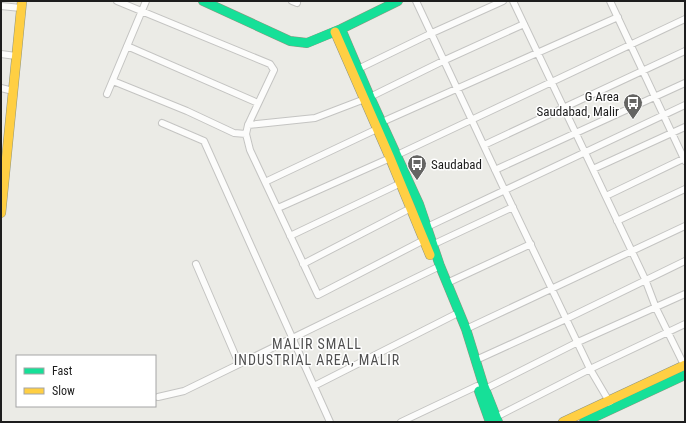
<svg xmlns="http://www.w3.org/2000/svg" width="686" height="423" viewBox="0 0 686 423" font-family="'Roboto Condensed',sans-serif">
	<rect width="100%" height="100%" fill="#ebebe6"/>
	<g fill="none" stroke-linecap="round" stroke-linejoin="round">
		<defs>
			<path id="street" d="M 117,1 L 270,64 L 274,70 L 248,125 L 246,134 L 250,150 L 318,295 L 424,240
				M 292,1 L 297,3
				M 416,1 L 505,191 L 590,369 L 610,403
				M 513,1 L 645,279 L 656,308 L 685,367
				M 610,1 L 685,161
				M 1,6 L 21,8
				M 127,46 L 258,103
				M 1,54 L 16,56
				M 358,69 L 432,33 L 503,1
				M 113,81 L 187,111 L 234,133 L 246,134
				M 1,88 L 13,91
				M 107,94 L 146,1
				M 382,122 L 618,17
				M 162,123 L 204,141 L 330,422
				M 248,125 L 315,118 L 370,97 L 445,60 L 524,24
				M 484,145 L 685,51
				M 593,169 L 685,127
				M 495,170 L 685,83
				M 265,182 L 377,129
				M 606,196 L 685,158
				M 278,208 L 397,155 L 685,19
				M 617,221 L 685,189
				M 427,227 L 685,105
				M 290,236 L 401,183
				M 432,245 L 513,207
				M 196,264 L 239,364
				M 303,264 L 411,208
				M 447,283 L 531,244
				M 466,329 L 685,226
				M 476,360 L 566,319 L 685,261
				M 314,386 L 458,313
				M 485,389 L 578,342 L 685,294
				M 158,397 L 184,391 L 440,266
				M 496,417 L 590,369 L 685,324
				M 401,422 L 477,386"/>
			<path id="fast" d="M 203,1 L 290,41 L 307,43 L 341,29 L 398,1
				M 341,29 L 370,97 L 419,204 L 440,266 L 466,329 L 483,384 L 498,422
				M 479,391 L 490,422
				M 584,422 L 685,375"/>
			<path id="slow" d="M 335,32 L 390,158 L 430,255
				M 1,213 L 22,1
				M 563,422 L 685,365"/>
		</defs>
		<use href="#street" stroke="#c4c4c2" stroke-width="8"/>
		<use href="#fast" stroke="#8f947f" stroke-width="10"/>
		<use href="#slow" stroke="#8f947f" stroke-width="10"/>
		<use href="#street" stroke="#fcfcfb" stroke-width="6"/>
		<use href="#fast" stroke="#16e098" stroke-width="9"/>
		<use href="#slow" stroke="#ffcf43" stroke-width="9"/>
	</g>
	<defs>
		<symbol id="bus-pin" viewBox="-11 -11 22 30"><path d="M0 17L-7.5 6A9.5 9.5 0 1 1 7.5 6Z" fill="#656563" stroke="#fff"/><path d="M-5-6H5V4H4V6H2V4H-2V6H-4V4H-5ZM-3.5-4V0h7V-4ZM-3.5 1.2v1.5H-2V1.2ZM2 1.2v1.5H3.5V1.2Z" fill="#fff"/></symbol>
	</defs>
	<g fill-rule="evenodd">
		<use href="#bus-pin" x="622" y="92" width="22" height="30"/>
		<use href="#bus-pin" x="406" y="153" width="22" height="30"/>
	</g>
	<g text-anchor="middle" stroke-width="3" stroke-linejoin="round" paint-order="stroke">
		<g font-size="13" fill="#1d1d1d" stroke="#fff" text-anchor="end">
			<text x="619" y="101">G Area<tspan x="619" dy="15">Saudabad, Malir</tspan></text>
			<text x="431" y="169" text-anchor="start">Saudabad</text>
		</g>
		<g font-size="14" letter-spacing="1" fill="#505050" stroke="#fff">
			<text x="317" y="349">MALIR SMALL<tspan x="317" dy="16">INDUSTRIAL AREA, MALIR</tspan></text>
		</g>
	</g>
	<rect width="686" height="423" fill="none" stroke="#1d1d1d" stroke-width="4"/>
	<rect x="16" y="355" width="140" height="52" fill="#ffffff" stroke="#a5a5a5"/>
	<rect x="24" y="368" width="20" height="6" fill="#16e098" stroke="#a5a5a5"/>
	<text x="52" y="375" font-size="12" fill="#1d1d1d">Fast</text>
	<rect x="24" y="388" width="20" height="6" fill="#ffcf43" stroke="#a5a5a5"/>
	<text x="52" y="395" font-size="12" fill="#1d1d1d">Slow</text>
</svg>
